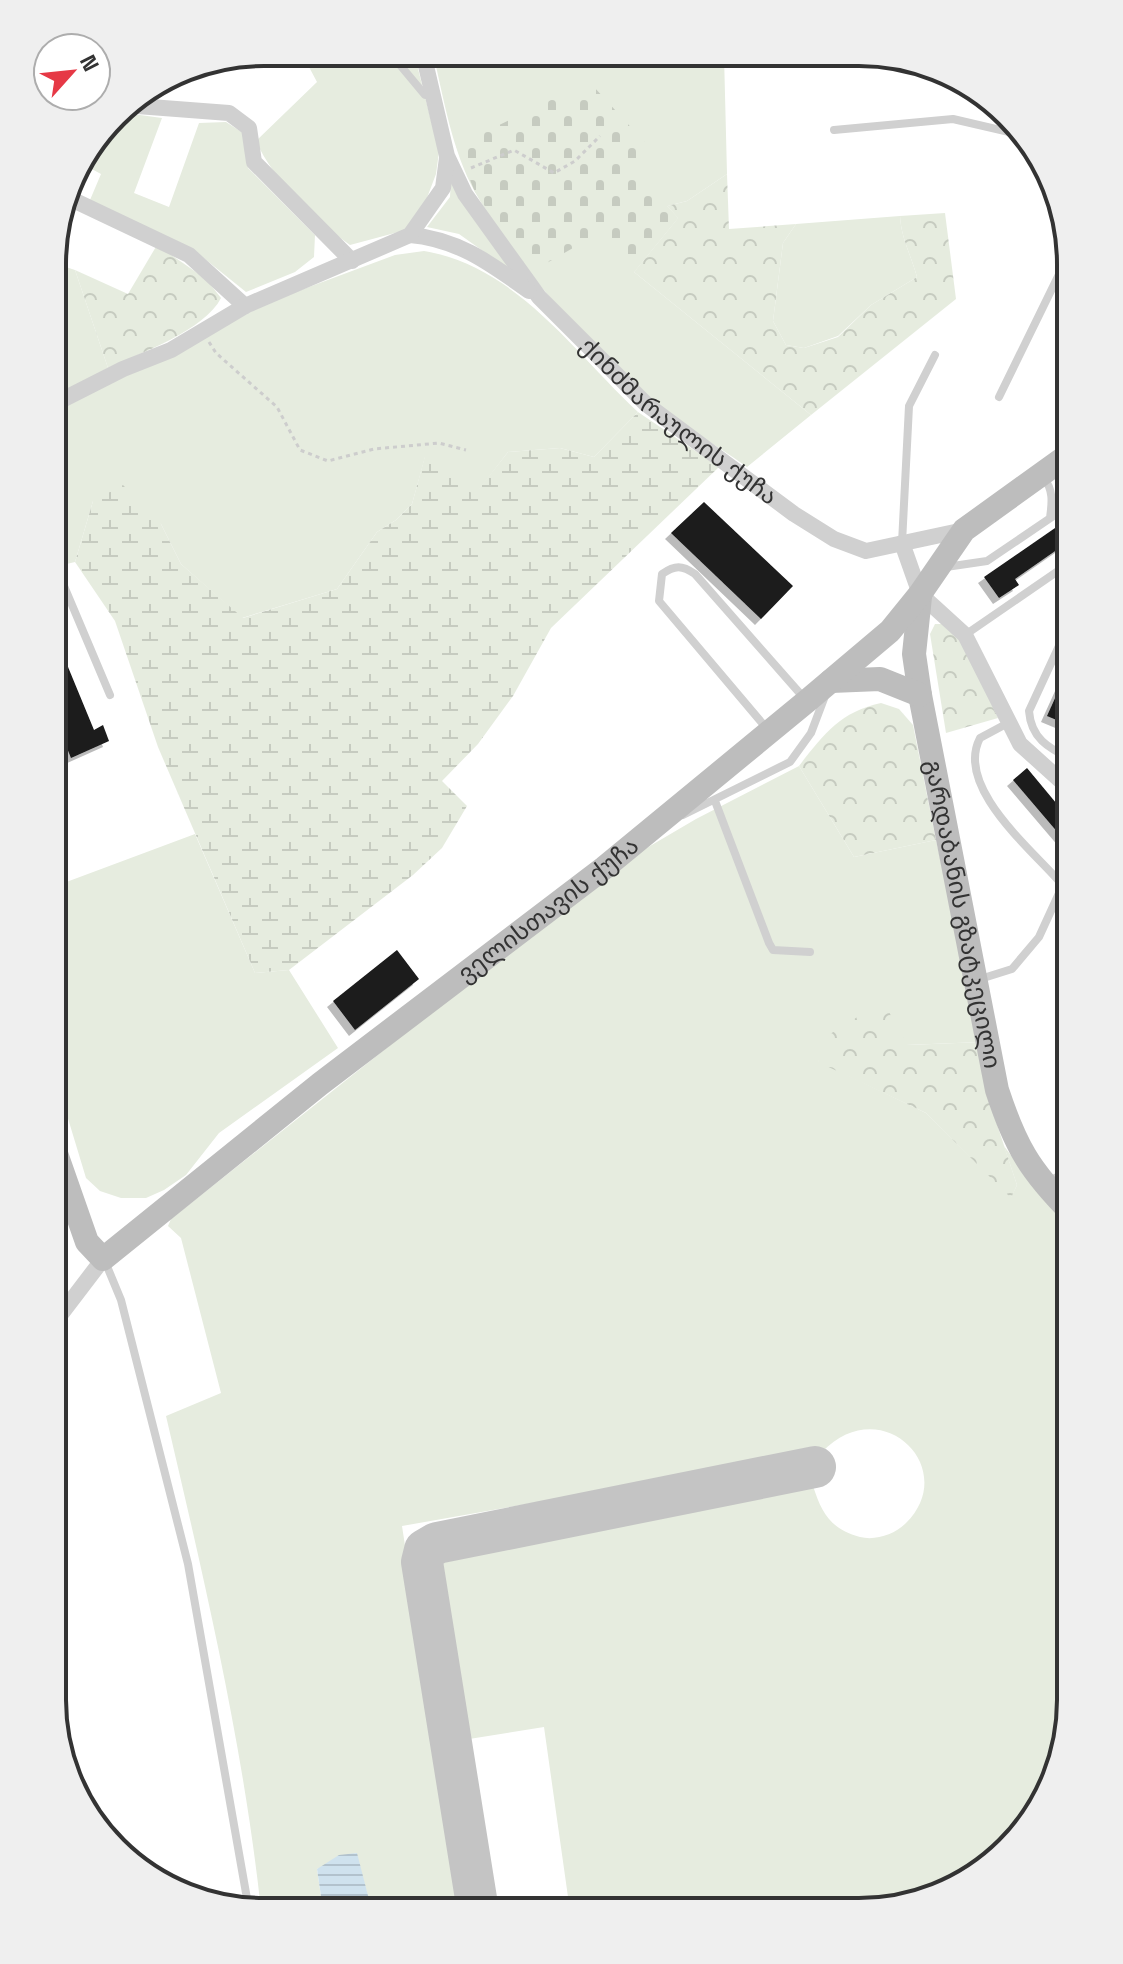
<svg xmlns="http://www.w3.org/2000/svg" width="1123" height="1964" viewBox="0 0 1123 1964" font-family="'Space Grotesk','Noto Sans Georgian',sans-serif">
	<defs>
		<pattern id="forest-crowns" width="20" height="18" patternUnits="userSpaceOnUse" patternTransform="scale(2)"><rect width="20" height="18" fill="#e6ecdf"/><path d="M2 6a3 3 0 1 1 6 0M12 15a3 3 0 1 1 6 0" fill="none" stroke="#c6cbc0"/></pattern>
		<pattern id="wetland-marsh" width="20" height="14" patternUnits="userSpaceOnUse" patternTransform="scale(2)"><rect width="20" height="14" fill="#e6ecdf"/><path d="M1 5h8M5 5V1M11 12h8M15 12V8" fill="none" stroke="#c6cbc0"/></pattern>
		<pattern id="cemetery-stones" width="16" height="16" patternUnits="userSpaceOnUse" patternTransform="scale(2)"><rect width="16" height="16" fill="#e6ecdf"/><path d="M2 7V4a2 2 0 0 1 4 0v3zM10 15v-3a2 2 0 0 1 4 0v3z" fill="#c6cbc0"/></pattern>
		<pattern id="water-rules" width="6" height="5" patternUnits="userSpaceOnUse" patternTransform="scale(2)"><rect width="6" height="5" fill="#cfe2ee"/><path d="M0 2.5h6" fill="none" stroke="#b2c2cd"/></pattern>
		<filter id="shadow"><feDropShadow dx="-6" dy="6" stdDeviation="0" flood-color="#0004"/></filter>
	</defs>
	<rect width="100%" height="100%" fill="#fff"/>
	<path fill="#e6ecdf" d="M 301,52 L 414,53 L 439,152 L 436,174 L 422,211 L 406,230 L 350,245 C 314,219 274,181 256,141 L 317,82 Z
		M 433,53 L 724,55 L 727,174 L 687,201 L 667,206 L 678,218 L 634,272 L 811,415 L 747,467 C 716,445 682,425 652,400 C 591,349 514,263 475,192 C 452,150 444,100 433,53 Z
		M 118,112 L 162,118 L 134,193 L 169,207 L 199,123 L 226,122 L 243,133 L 248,168 L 315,235 L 314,257 L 295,272 L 246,292 L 195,251 L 90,200 L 101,174 L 88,167 L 97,140 Z
		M 451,179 L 521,278 L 459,234 L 427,227 L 450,197 Z
		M 900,216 C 901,238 911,255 917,277 L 871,305 L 838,336 L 804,348 L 786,345 L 773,321 L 783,243 L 796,224 Z
		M 424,251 C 516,266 574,352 638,412 L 594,457 L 560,448 L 508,452 L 474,496 L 425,457 L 412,504 L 396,520 L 377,532 L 337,589 L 242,618 L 181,564 L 161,524 L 93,501 L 75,562 L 58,566 L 53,555 L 54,412 L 274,300 L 395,255 Z
		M 66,267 L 75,270 L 108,368 L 54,397 L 54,271 Z
		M 799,766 L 854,857 L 936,840 L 981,1042 L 906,1045 L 818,1061 L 926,1113 L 1011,1197 L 1017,1185 L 1004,1146 L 1039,1193 L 1071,1225 L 1071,1714 L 1027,1829 L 927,1901 L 859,1912 L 525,1911 L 569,1904 L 544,1727 L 463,1740 L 438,1571 L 439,1561 L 449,1552 L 813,1486 C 822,1514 831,1529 860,1537 C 876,1541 895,1534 906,1523 C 961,1468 881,1390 822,1452 L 402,1526 L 461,1911 L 372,1911 L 356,1853 L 317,1869 L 323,1910 L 261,1910 C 243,1743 204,1579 166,1416 L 221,1393 L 181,1238 L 168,1226 L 171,1219 L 616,866 L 696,819 Z
		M 195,834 L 255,973 L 289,970 L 338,1048 L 219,1133 L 186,1175 L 164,1190 L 146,1198 L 121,1198 L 100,1191 L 86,1178 L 53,1069 L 53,887 Z"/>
	<path fill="url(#forest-crowns)" d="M 727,174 L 729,229 L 796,224 L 783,243 L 773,321 L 786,345 L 804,348 L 838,337 L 871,305 L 917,277 C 911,255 901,238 900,216 L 945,213 L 956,299 L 811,415 L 634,272 L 678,218 L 667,206 L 687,201 Z
		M 157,245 L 206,279 L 221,298 C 205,330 141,353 108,368 L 75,270 L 128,294 Z
		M 935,624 L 944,624 L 962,639 L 998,718 L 946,733 L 930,634 Z
		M 881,703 L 899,709 L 913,725 L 936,840 L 854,857 L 799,766 C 824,734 840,712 881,703 Z
		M 883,1001 L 907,1045 L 981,1042 L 990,1103 L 1017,1185 L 1011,1198 L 926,1113 L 818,1062 L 830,1034 Z"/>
	<path fill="url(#wetland-marsh)" d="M 638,412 L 719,467 L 551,628 L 513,696 L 478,744 L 442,781 L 467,806 L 442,848 L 413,875 L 289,970 L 255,973 L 158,747 L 115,621 L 75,562 L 93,501 L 123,485 L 161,524 L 181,564 L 243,618 L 337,589 L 377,532 L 396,520 L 412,504 L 425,456 L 474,495 L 508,452 L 560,448 L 594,457 Z"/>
	<path fill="url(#cemetery-stones)" d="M 594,87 L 648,146 L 630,166 L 678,218 L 634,272 L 594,236 L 531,272 L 475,192 L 456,146 L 561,95 L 573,107 Z"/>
	<path fill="url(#water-rules)" d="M 357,1853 L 372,1911 L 323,1910 L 317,1869 L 339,1855 Z"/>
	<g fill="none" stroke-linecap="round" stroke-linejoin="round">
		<path stroke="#c4c4c4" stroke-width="42" d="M 478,1911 L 422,1562 L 425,1550 L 437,1543 L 815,1467"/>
	</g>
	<path fill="#1a1a1a" filter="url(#shadow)" d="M 704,502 L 793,586 L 761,619 L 671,533 Z
		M 1071,517 L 1071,540 L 1015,579 L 1019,585 L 999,598 L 984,577 Z
		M 54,633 L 94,730 L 103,725 L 109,741 L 71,758 L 53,713 Z
		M 1071,663 L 1071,726 L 1047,716 Z
		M 1027,768 L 1071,821 L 1071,848 L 1013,780 Z
		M 397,950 L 419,979 L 355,1030 L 333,1001 Z"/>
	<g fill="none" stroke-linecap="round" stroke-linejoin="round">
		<path stroke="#cdcdcd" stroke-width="3" stroke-dasharray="4 4" stroke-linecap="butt" d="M 471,168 L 514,150 L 554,173 L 575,161 L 600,136
			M 209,342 L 216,353 L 277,407 L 300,450 L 328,461 L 374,449 L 439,443 L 466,450"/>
		<path stroke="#d0d0d0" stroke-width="8" d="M 390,53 L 425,95 L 433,95
			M 834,130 L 953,119 L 1018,134
			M 999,397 L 1069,254
			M 1043,477 C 1054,490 1052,503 1050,518
			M 902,543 L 909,406 L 935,355
			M 946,567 L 987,561 L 1071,504
			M 53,582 L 64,586 L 110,695
			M 1065,633 L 1029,711 C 1031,738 1048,748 1071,759
			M 965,635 L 1071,562
			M 768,730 L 659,601 L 662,574 C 675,565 682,565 695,574 L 804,698
			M 53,746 L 57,754
			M 715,801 L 769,943 L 773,950 L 810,952
			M 683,815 L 790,762 L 811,733 L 825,696
			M 977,980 L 1012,969 L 1039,937 L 1061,889 L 1059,881 C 1029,847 955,786 980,738 L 1008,723
			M 1046,1182 L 1071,1171
			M 104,1259 L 121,1300 L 188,1564 L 249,1910
			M 52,1677 L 66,1773"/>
		<g stroke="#d0d0d0" stroke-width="16">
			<path id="s1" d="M 423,53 L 447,156 L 465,194 L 539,297 L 646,404 L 794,514 L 834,539 L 866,551 L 964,530"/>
			<path d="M 124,105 L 229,113 L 249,128 L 254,162 L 352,261"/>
			<path d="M 71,199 L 189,255 L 245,306"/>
			<path d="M 410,235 C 458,239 491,264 529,291"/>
			<path d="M 54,404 L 123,369 L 171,350 L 245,306 L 410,235 L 443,188 L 447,158"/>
			<path d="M 902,543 L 920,594 L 965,635 L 1020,744 L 1071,790"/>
			<path d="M 52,1326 L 103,1259"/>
		</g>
		<g stroke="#bdbdbd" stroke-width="24">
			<path id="s2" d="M 920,597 L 914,654 L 920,695 L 997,1090 C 1015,1145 1029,1170 1071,1212"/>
			<path d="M 831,681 L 880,679 L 920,695"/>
			<path id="s3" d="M 53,1145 L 87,1242 L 103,1259 L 320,1084 L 604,868 L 807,701 L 890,631 L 920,594 L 964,530 L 1071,453"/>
		</g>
	</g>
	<g text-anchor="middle" stroke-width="8" stroke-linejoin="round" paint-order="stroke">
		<g font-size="24" fill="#333" stroke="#fff">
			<text dy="8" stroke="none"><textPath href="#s1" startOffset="462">ქინძმარაულის ქუჩა</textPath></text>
			<text dy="8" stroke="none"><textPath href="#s3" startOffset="692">ველისთავის ქუჩა</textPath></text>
			<text dy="8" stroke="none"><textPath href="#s2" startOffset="322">გარდაბანის გზატკეცილი</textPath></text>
		</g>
	</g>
	<path d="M0 0H1123V1964H0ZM264 66H859A198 198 0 0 1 1057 264V1700A198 198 0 0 1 859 1898H264A198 198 0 0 1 66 1700V264A198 198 0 0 1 264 66Z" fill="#efefef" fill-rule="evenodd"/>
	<path fill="none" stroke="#333" stroke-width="4" d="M264 66H859A198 198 0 0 1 1057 264V1700A198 198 0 0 1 859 1898H264A198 198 0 0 1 66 1700V264A198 198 0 0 1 264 66Z"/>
	<g transform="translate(72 72) rotate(63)"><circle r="38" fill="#ffffff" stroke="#adadad" stroke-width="2"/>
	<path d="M0-6L14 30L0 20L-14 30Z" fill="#e63946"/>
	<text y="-12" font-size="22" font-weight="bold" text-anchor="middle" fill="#333333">N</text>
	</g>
</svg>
